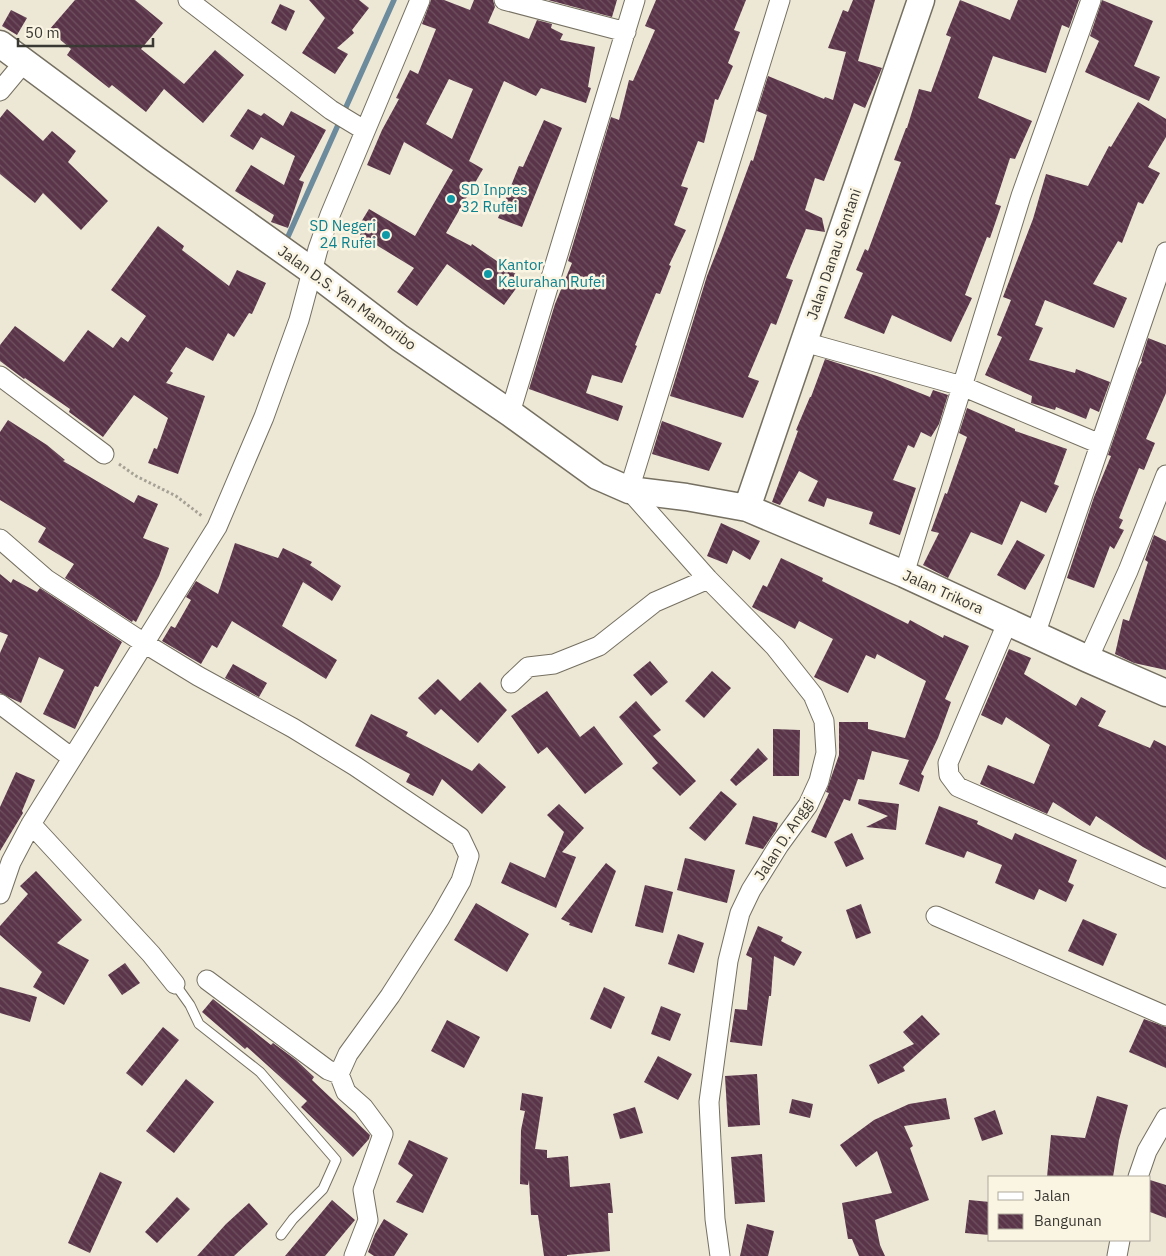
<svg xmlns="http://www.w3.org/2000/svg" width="1166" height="1256" viewBox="0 0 1166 1256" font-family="'IBM Plex Sans',sans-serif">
	<defs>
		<pattern id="building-back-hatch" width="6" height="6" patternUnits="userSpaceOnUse" patternTransform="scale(1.25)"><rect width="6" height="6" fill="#5a3549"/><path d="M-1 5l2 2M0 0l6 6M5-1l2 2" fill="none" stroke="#6f5161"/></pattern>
	</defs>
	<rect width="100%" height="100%" fill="#ede7d6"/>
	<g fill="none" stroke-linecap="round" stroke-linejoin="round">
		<path stroke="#6c8b9c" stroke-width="5.5" d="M 286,241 L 394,0"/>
	</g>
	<path fill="url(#building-back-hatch)" fill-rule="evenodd" d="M 75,0 L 135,0 L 163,23 L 141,49 L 184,84 L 215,50 L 244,75 L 203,123 L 164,89 L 146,112 L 112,85 L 109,88 L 67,55 L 71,49 L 49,30 Z
		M 309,0 L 359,0 L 369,8 L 352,30 L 354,33 L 337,48 L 348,54 L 335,74 L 302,53 L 325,18 Z
		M 431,0 L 444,0 L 470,10 L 474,0 L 493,0 L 495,7 L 488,23 L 529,39 L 537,20 L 552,24 L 551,28 L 563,34 L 560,40 L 595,47 L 588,87 L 591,88 L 586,103 L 541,88 L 536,96 L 504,81 L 469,161 L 483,169 L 446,233 L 471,246 L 472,244 L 523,279 L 504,305 L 447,264 L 417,306 L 397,292 L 414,268 L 355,232 L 369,209 L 415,236 L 453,170 L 404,142 L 390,175 L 367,165 L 382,130 L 399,99 L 396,98 L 410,70 L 418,74 L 436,29 L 422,24 ZM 449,79 L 473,89 L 452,139 L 426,124 Z
		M 548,0 L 617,0 L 612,17 Z
		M 656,0 L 746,0 L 734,30 L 740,32 L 728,63 L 733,66 L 718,100 L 715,99 L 704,143 L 698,141 L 681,186 L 688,188 L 674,225 L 686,230 L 669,265 L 671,266 L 660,294 L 656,293 L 635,345 L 637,346 L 622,383 L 592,375 L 586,393 L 623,406 L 618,421 L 529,389 L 555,304 L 572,263 L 568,261 L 611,117 L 619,120 L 629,80 L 633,81 L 655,30 L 645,26 Z
		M 853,0 L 875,0 L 858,61 L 882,68 L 865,108 L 854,103 L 824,181 L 815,178 L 805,210 L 822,218 L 825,232 L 806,229 L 786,278 L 793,280 L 776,325 L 771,323 L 748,377 L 759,381 L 743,418 L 670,396 L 707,276 L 721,241 L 751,160 L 753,161 L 767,115 L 757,111 L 768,76 L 824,99 L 825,97 L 833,100 L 846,52 L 828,48 L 843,10 L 848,12 Z
		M 960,0 L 1010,20 L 1018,0 L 1079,0 L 1069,28 L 1062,25 L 1046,73 L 993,56 L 978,98 L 1032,121 L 1015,159 L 1010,158 L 995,204 L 1001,206 L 990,238 L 987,237 L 965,295 L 972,298 L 951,342 L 892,315 L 884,334 L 844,318 L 863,273 L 856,270 L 865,249 L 868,251 L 901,162 L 894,160 L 906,128 L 907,128 L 919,89 L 931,92 L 951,37 L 946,35 Z
		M 1102,0 L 1153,21 L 1134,66 L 1160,77 L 1149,101 L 1085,72 L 1099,41 L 1090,36 Z
		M 280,4 L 295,11 L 286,31 L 271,23 Z
		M 11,10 L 27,18 L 17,35 L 2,26 Z
		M 1138,102 L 1166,119 L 1166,137 L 1148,167 L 1160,173 L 1143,204 L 1138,202 L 1122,243 L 1118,241 L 1093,284 L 1127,298 L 1114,328 L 1045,300 L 1035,325 L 1043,328 L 1029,360 L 1075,373 L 1076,369 L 1110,382 L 1099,412 L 1090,408 L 1086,419 L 1056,407 L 1055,410 L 1031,403 L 1032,396 L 985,375 L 1002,337 L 997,335 L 1011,300 L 1003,297 L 1033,219 L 1046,174 L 1088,186 L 1109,146 L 1111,147 Z
		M 7,109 L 43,141 L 52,131 L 76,151 L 68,162 L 108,201 L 81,230 L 43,193 L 35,203 L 0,174 L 0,118 Z
		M 248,109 L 261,116 L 264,113 L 283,126 L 291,111 L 326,130 L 299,180 L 304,182 L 288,228 L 271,222 L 274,215 L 235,191 L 251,165 L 284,185 L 295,156 L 261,137 L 253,150 L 230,136 Z
		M 544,120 L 562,128 L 522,227 L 498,218 L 519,166 L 523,167 Z
		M 158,226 L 184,246 L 182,250 L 229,286 L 237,270 L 266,283 L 252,314 L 249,313 L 234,337 L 228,333 L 213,361 L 186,347 L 170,371 L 173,373 L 166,383 L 205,396 L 178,474 L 148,463 L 154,448 L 157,449 L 168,418 L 134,395 L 103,437 L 69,412 L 70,409 L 25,378 L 24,379 L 0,361 L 0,345 L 15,326 L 64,362 L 88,330 L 113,348 L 121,337 L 128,342 L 146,316 L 111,290 Z
		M 1148,338 L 1166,345 L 1166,393 L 1146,439 L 1155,443 L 1144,470 L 1139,468 L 1119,518 L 1123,520 L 1119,528 L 1124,530 L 1114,549 L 1110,546 L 1094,588 L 1067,578 L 1094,497 L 1111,456 L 1108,455 L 1138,368 L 1142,362 L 1141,361 Z
		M 825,359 L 880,377 L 930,397 L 933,390 L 948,395 L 939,424 L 931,437 L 921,432 L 914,448 L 908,445 L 893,480 L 916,488 L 900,535 L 869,524 L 873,512 L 827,498 L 824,507 L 808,501 L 818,481 L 799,471 L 780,505 L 772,502 L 798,431 L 796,430 L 810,397 L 811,397 Z
		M 967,408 L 1015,429 L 1015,431 L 1067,449 L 1054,484 L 1059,486 L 1046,513 L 1021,501 L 1002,545 L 971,532 L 948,578 L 923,565 L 939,533 L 931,531 L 945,493 L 947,494 L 967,437 L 959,433 Z
		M 8,420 L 47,445 L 65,460 L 63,461 L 134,503 L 138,495 L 158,504 L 143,538 L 169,548 L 159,576 L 136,622 L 133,620 L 132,622 L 65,578 L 74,564 L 38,542 L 46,528 L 0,500 L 0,432 Z
		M 662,421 L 722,443 L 709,471 L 652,454 Z
		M 721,523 L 760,541 L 750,560 L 733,550 L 727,564 L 707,556 Z
		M 1154,535 L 1166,541 L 1166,670 L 1134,663 L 1115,654 L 1123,619 L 1129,621 L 1148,562 L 1145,560 Z
		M 1017,540 L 1045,555 L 1025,590 L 997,575 Z
		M 235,543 L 278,558 L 283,548 L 312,562 L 310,565 L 341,586 L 332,601 L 303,582 L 282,626 L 337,660 L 326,679 L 232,621 L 217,648 L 212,645 L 201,664 L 162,641 L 171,626 L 175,628 L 191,600 L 186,597 L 196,581 L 218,594 Z
		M 781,558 L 823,578 L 822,581 L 908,624 L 910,620 L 943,638 L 944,635 L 969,646 L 945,699 L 951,702 L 938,738 L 921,774 L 924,776 L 919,792 L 899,784 L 909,760 L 872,751 L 864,780 L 858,779 L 850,801 L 844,799 L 826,838 L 811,832 L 829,793 L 826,792 L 839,755 L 839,722 L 868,722 L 868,729 L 905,738 L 926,681 L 877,654 L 875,659 L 866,655 L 848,693 L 814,677 L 833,639 L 799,621 L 795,629 L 752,607 L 763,585 L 767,587 Z
		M 0,574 L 11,583 L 13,579 L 37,592 L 40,588 L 122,642 L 98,687 L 95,686 L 75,729 L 43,714 L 64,670 L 39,657 L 21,703 L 0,693 L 0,653 L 8,635 L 0,632 Z
		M 1009,649 L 1031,658 L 1024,674 L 1076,706 L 1081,697 L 1106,711 L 1098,726 L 1150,748 L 1154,740 L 1166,746 L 1166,860 L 1143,847 L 1096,816 L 1090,826 L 1053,802 L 1047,814 L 980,784 L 988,765 L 1034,784 L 1050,745 L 1006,717 L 1002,725 L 981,715 Z
		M 650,661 L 668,682 L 651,696 L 633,675 Z
		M 233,664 L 267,683 L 259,697 L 225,678 Z
		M 712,671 L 731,688 L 704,718 L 685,701 Z
		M 438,679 L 460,701 L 480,682 L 507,710 L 478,743 L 441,709 L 435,715 L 418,698 Z
		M 547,691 L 580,737 L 594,726 L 623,764 L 585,794 L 547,747 L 538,754 L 511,716 Z
		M 636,701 L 661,730 L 653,736 L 696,781 L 680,796 L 652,768 L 658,763 L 619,717 Z
		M 371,714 L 408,732 L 406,736 L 472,771 L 479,763 L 506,787 L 482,814 L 442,779 L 433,796 L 406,782 L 410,774 L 355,746 Z
		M 773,729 L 800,730 L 799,776 L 773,776 Z
		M 758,748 L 768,759 L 736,786 L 730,780 Z
		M 16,772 L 35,780 L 22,811 L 23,813 L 0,851 L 0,807 Z
		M 721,791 L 737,804 L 705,841 L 689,828 Z
		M 859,799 L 899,804 L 896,830 L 866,827 L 888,816 L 858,804 Z
		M 559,804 L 584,828 L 562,852 L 576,857 L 556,908 L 501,883 L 510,862 L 545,878 L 564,832 L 547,815 Z
		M 939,806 L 978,821 L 977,824 L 1012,840 L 1015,833 L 1077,860 L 1068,882 L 1074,885 L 1066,902 L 1039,889 L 1034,900 L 995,883 L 1002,865 L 967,851 L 964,858 L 925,844 Z
		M 753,816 L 778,823 L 776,830 L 763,849 L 745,844 Z
		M 852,833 L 864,859 L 846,867 L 834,842 Z
		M 685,858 L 735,870 L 727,903 L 677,890 Z
		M 606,863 L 616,871 L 592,933 L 569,925 L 570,923 L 561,919 Z
		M 36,871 L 82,920 L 57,943 L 89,960 L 64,1005 L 33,987 L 42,972 L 0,935 L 0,926 L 28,894 L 20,886 Z
		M 645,885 L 673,892 L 663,933 L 635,926 Z
		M 476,903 L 529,934 L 507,972 L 454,940 Z
		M 861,904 L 871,933 L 856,939 L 846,910 Z
		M 1083,919 L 1117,934 L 1103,966 L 1068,951 Z
		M 758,926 L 783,937 L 781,941 L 802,952 L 794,966 L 774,956 L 771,996 L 769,996 L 762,1046 L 730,1042 L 735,1009 L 747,1010 L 752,958 L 746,955 Z
		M 678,934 L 704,943 L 694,973 L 668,964 Z
		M 125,963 L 140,983 L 122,995 L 108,975 Z
		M 0,987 L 37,997 L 30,1022 L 0,1013 Z
		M 604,987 L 625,997 L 611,1029 L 590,1019 Z
		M 213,999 L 271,1045 L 273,1043 L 296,1060 L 314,1077 L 312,1080 L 370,1135 L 369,1139 L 353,1157 L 301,1107 L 307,1101 L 247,1047 L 245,1049 L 202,1012 Z
		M 661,1006 L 681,1014 L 670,1041 L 651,1034 Z
		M 922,1015 L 940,1034 L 903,1067 L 905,1071 L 878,1084 L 869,1065 L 914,1044 L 903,1032 Z
		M 1144,1019 L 1166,1027 L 1166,1068 L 1129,1052 Z
		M 447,1020 L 480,1037 L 464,1068 L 431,1051 Z
		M 163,1027 L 179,1040 L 142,1086 L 126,1073 Z
		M 658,1056 L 692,1074 L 678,1100 L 644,1082 Z
		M 757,1074 L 760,1125 L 728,1127 L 725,1076 Z
		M 186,1079 L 214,1102 L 174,1153 L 146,1131 Z
		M 522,1093 L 543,1097 L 535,1149 L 547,1150 L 547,1158 L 568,1156 L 570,1187 L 610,1183 L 613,1213 L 608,1213 L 610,1251 L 567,1255 L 567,1256 L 544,1256 L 538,1215 L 531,1215 L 529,1180 L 528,1185 L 520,1184 L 521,1130 L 525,1111 L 520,1110 Z
		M 1097,1096 L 1128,1105 L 1119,1140 L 1113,1177 L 1047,1177 L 1051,1135 L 1085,1138 Z
		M 946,1098 L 950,1119 L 904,1126 L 913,1146 L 910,1148 L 929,1200 L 875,1220 L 880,1245 L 885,1256 L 859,1256 L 852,1239 L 848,1239 L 842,1203 L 892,1193 L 877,1151 L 856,1167 L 840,1145 L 874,1120 L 909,1104 Z
		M 792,1099 L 813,1104 L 810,1118 L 789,1113 Z
		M 635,1107 L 643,1133 L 620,1139 L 613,1114 Z
		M 995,1110 L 1003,1134 L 982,1141 L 974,1118 Z
		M 409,1140 L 448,1158 L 423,1213 L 396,1202 L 413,1175 L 398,1164 Z
		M 762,1154 L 765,1202 L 735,1204 L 731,1157 Z
		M 100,1172 L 122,1182 L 90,1253 L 68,1243 Z
		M 1150,1180 L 1166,1185 L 1166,1218 L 1150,1212 Z
		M 177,1197 L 190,1209 L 157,1243 L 145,1232 Z
		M 332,1200 L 355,1220 L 325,1256 L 285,1256 Z
		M 969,1200 L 990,1202 L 990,1235 L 965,1233 Z
		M 249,1203 L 268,1224 L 234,1256 L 197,1256 L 226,1224 Z
		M 384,1219 L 408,1234 L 394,1256 L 374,1256 L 368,1252 L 375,1234 Z
		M 747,1224 L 774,1231 L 768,1256 L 740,1256 Z"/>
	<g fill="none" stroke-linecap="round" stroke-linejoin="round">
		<defs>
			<path id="lane" d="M 175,984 L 190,1005 L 199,1024 L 260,1072 L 336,1160 L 323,1189 L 293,1219 L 281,1235"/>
			<path id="street" d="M 188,0 L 331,110 L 364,130
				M 504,0 L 626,32
				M 0,91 L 25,61
				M 804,342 L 962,386 L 1100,444
				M 0,376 L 104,454
				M 510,413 L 635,0
				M 0,539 L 46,579 L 144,643 L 198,676 L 293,728 L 355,766 L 460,837 L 469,856 L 461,881 L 440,918 L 390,996 L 348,1054 L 339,1074 L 346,1092 L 363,1107 L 383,1134 L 363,1190 L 368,1220 L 354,1256
				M 904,574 L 1021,196 L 1091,0
				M 1008,621 L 948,763 L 949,775 L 958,787 L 1166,878
				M 1035,635 L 1166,252
				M 1088,659 L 1128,571 L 1166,475
				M 511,683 L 528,667 L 554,664 L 599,646 L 655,602 L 708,579
				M 0,704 L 72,758
				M 31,824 L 151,954 L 175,984
				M 0,894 L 11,862 L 31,824 L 217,527 L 264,417 L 299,320 L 318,249 L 330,215 L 420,0
				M 936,916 L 1166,1016
				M 207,980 L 328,1070 L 339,1074
				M 1138,1177 L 1147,1151 L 1166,1118
				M 720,1256 L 715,1219 L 709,1102 L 728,961 L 740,913 L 751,890 L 779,845 L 808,805 L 819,781 L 826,753 L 824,721 L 813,695 L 775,647 L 708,579 L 629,490 L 780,0
				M 1117,1256 L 1120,1240"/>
			<path id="secondary" d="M 0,44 L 155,159 L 312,271 L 400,338 L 510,413 L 597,476 L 629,490 L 686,497 L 747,508 L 904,574 L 1088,659 L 1166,693
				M 747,508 L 921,0"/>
		</defs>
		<use href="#lane" stroke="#757061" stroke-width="11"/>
		<use href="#street" stroke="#757061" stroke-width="21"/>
		<use href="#secondary" stroke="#757061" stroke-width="29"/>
		<path stroke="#a5a194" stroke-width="3" stroke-dasharray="2.5 2.5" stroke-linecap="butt" d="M 119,464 L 136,476 L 176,496 L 202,516"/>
		<use href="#lane" stroke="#fff" stroke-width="9"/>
		<use href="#street" stroke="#fff" stroke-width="19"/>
		<use href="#secondary" stroke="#fff" stroke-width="26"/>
	</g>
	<g fill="#0f9aa8" stroke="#faf4e3" stroke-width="2">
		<circle cx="451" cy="199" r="5"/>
		<circle cx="386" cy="235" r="5"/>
		<circle cx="488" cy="274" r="5"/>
	</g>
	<g text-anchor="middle" stroke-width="5" stroke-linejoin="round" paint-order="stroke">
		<g font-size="15" fill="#0d838f" stroke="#faf4e3" text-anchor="start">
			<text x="461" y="195">SD Inpres<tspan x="461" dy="17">32 Rufei</tspan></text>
			<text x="376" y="231" text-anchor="end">SD Negeri<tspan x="376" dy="17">24 Rufei</tspan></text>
			<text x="498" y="270">Kantor<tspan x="498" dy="17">Kelurahan Rufei</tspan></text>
		</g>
		<g font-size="15" fill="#3a3832" stroke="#faf4e3">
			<text transform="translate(834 254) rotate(-71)" y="5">Jalan Danau Sentani</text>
			<text transform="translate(347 298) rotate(36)" y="5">Jalan D.S. Yan Mamoribo</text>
			<text transform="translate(943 592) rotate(24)" y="5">Jalan Trikora</text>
			<text transform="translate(784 839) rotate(-57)" y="5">Jalan D. Anggi</text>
		</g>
	</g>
	<rect x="988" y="1176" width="162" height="65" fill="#faf4e3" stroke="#ada99c"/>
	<rect x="998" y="1192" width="25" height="8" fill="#ffffff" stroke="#ada99c"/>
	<text x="1034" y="1201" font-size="15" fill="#3a3832">Jalan</text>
	<rect x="998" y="1214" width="25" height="15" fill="url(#building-back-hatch)" stroke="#ada99c"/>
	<text x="1034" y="1226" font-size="15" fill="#3a3832">Bangunan</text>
	<path d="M18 38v8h135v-8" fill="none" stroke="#3a3832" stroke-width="2.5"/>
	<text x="25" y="38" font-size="15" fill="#3a3832" stroke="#faf4e3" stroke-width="4" paint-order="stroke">50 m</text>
</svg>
